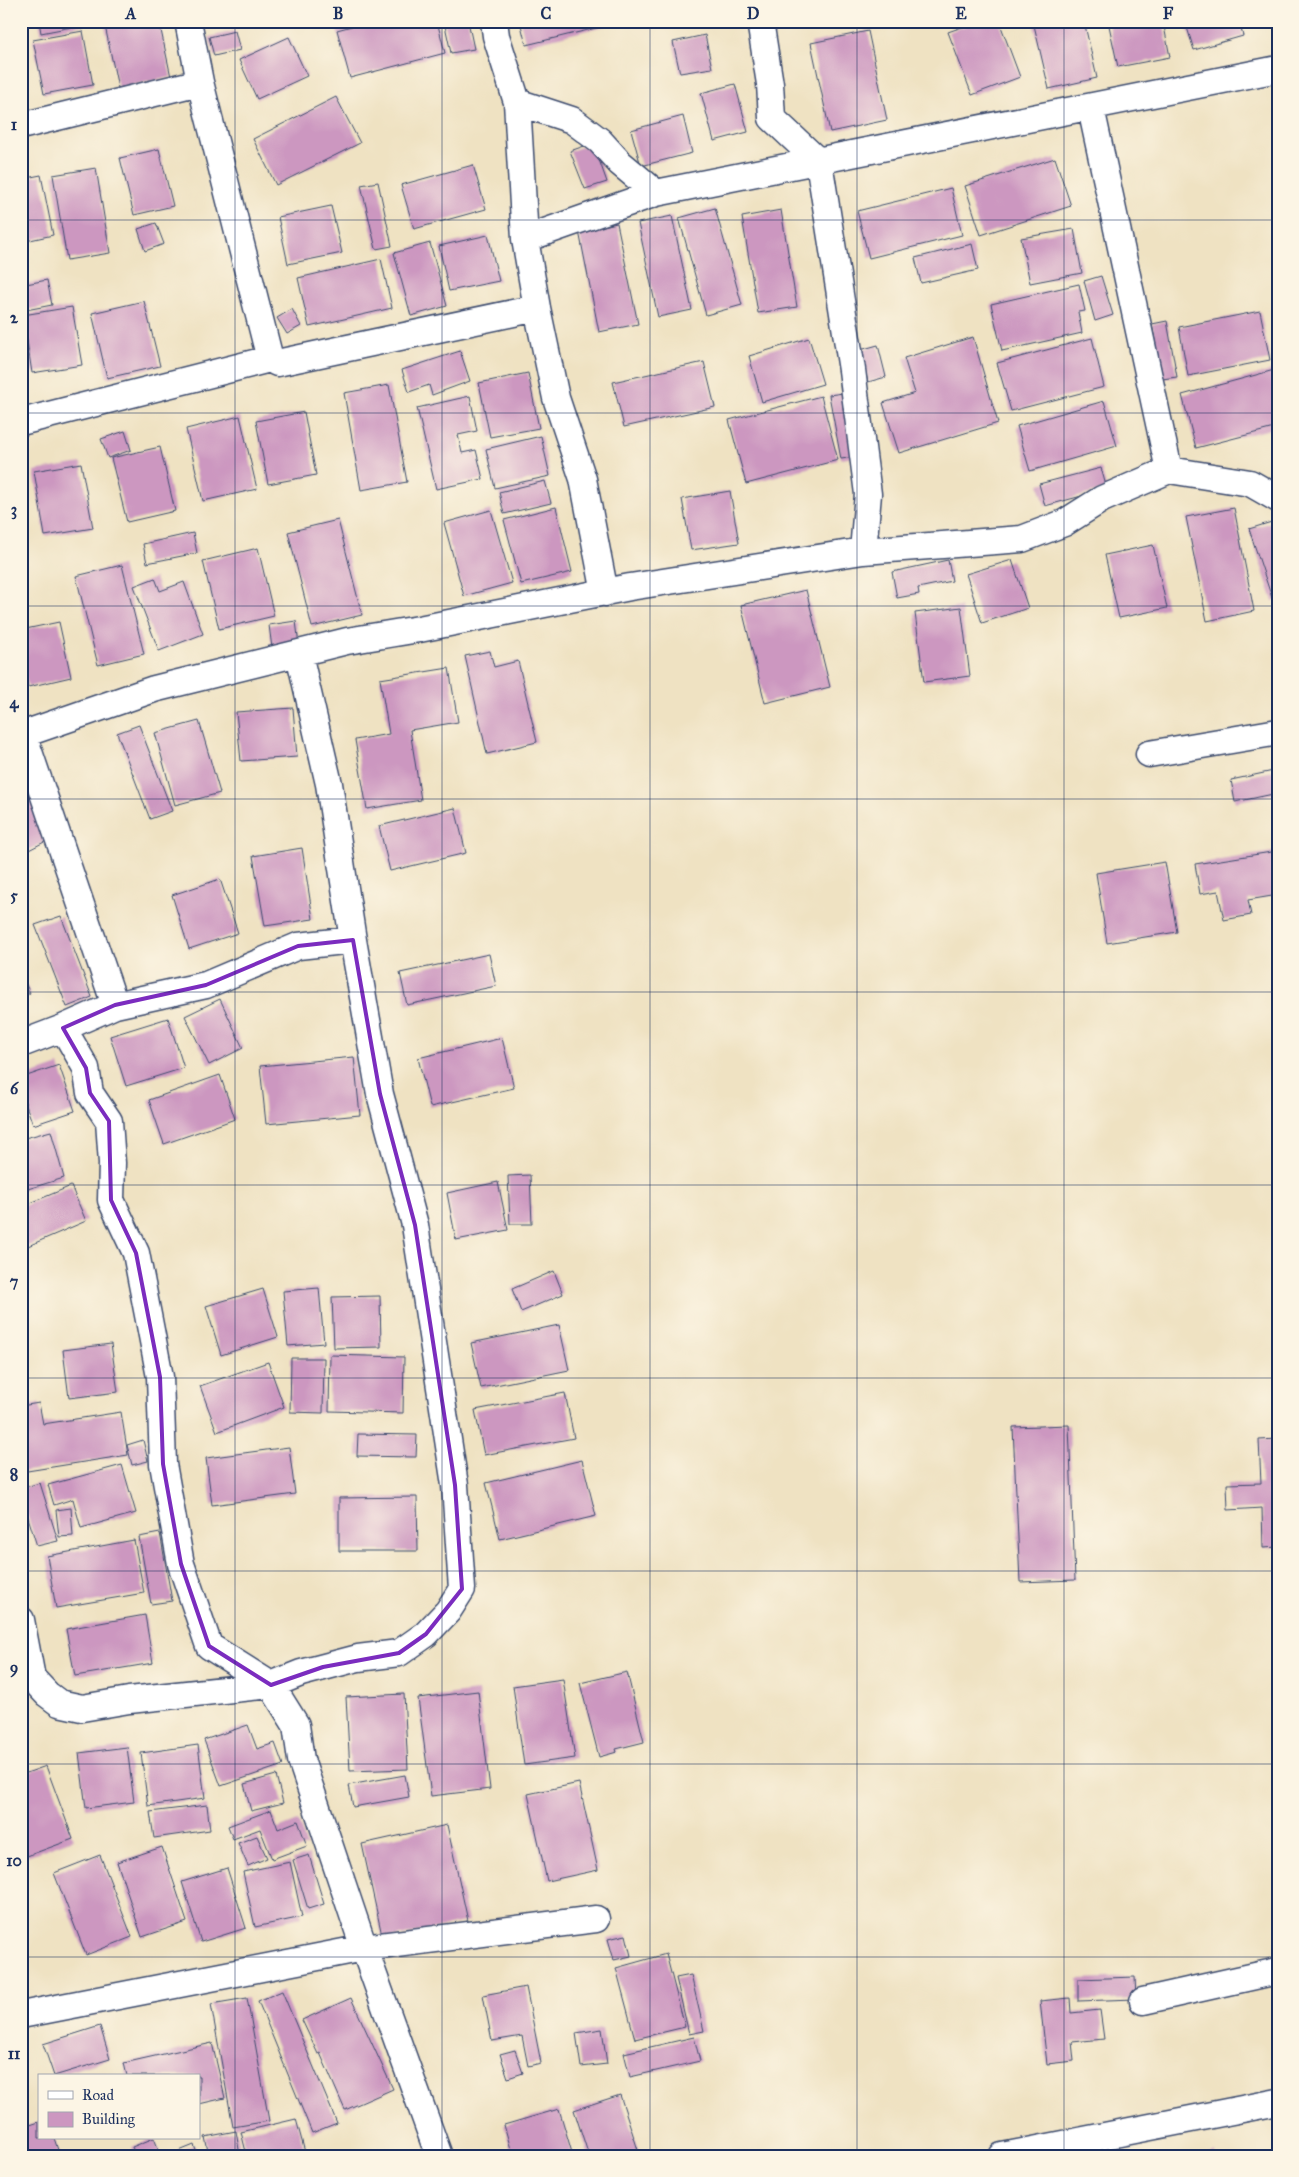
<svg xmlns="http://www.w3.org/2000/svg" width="1299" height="2177" viewBox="0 0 1299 2177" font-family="'IM FELL Great Primer',serif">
	<rect width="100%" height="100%" fill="#fcf5e5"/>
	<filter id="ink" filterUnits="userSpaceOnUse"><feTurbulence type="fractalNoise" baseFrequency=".02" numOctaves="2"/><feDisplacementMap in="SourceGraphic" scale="10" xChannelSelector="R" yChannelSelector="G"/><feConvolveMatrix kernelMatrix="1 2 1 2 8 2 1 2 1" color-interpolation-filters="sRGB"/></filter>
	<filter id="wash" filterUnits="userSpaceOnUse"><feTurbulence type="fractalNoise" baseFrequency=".0096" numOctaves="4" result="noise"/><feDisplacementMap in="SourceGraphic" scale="20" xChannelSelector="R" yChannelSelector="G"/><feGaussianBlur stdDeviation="1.12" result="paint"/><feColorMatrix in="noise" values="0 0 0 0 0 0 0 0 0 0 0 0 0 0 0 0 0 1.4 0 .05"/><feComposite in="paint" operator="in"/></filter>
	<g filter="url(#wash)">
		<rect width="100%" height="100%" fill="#efe2c2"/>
		<g id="blocks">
			<path fill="#cc97c0" d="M 39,21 L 82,21 L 82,25 L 41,33 Z
				M 104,21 L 159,21 L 171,77 L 118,88 Z
				M 370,21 L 437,21 L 445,53 L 350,78 L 337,30 Z
				M 444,21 L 468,21 L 474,49 L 451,53 Z
				M 520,21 L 621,21 L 621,22 L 526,45 Z
				M 979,21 L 999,21 L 1020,77 L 972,95 L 948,32 Z
				M 1033,21 L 1084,21 L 1097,78 L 1049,89 Z
				M 1108,21 L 1163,21 L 1170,57 L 1118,67 Z
				M 1185,21 L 1239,21 L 1243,36 L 1194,50 Z
				M 83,31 L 93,85 L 44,94 L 33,40 Z
				M 235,31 L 240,50 L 214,56 L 209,37 Z
				M 868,31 L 887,120 L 830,132 L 811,43 Z
				M 705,35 L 712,68 L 680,73 L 673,42 Z
				M 289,37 L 307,76 L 257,99 L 239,60 Z
				M 735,84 L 748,132 L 714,141 L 701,93 Z
				M 336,97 L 360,143 L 276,185 L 253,139 Z
				M 683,116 L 692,153 L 641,166 L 631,130 Z
				M 593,143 L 607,182 L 585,189 L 570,151 Z
				M 159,149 L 173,206 L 134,215 L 120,158 Z
				M 1055,158 L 1071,206 L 981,235 L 965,186 Z
				M 473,165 L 486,209 L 414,229 L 401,185 Z
				M 96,168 L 110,253 L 67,260 L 53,175 Z
				M 41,175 L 53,235 L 21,242 L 21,179 Z
				M 378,182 L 392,246 L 376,249 L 361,185 Z
				M 951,188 L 962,235 L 869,258 L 857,211 Z
				M 331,206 L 342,253 L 288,264 L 278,217 Z
				M 715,208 L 742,305 L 706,315 L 679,218 Z
				M 781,210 L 797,307 L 758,313 L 742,217 Z
				M 672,216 L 692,310 L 658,317 L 638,223 Z
				M 156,223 L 164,244 L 145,251 L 138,229 Z
				M 617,223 L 638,324 L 599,332 L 579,231 Z
				M 1074,229 L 1082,273 L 1030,283 L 1021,238 Z
				M 488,235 L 499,281 L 449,291 L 439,246 Z
				M 430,243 L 447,306 L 411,316 L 394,253 Z
				M 972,244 L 978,270 L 921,283 L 915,258 Z
				M 381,259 L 392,308 L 309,327 L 298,278 Z
				M 1101,276 L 1113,315 L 1095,321 L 1084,281 Z
				M 47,280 L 52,305 L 21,311 L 21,285 Z
				M 1079,284 L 1085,311 L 1078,312 L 1082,333 L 1002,351 L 991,304 Z
				M 144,301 L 160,366 L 107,378 L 92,313 Z
				M 72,307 L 82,365 L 32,373 L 23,315 Z
				M 292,309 L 301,326 L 287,334 L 277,318 Z
				M 1260,311 L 1270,360 L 1188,376 L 1179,327 Z
				M 1167,321 L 1177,377 L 1162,379 L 1152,324 Z
				M 973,337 L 998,423 L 899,453 L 883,403 L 915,393 L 904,358 Z
				M 809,338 L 823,384 L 762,402 L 749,356 Z
				M 1092,338 L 1104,387 L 1011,411 L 997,363 Z
				M 878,345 L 886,377 L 868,382 L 860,350 Z
				M 460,351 L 470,381 L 432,395 L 429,385 L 409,392 L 402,370 Z
				M 704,362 L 715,407 L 624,427 L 613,382 Z
				M 1278,369 L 1278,427 L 1196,448 L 1182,395 Z
				M 528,373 L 539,428 L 490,437 L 479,383 Z
				M 389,385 L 407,482 L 361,490 L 344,393 Z
				M 843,393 L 855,457 L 841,459 L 829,395 Z
				M 470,396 L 477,431 L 458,435 L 462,453 L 476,450 L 483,479 L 436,489 L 417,408 Z
				M 821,396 L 838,460 L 746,484 L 729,420 Z
				M 1104,401 L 1117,446 L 1030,471 L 1017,426 Z
				M 304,412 L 316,475 L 268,484 L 256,421 Z
				M 240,416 L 257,489 L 203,501 L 186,429 Z
				M 125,431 L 131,450 L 108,458 L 101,439 Z
				M 541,436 L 550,476 L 495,488 L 486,449 Z
				M 160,447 L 175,511 L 127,522 L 111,458 Z
				M 81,463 L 93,528 L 45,536 L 34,471 Z
				M 1101,468 L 1107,489 L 1045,506 L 1039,484 Z
				M 545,481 L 551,503 L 504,514 L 499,492 Z
				M 730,491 L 739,543 L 691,550 L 682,499 Z
				M 556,507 L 572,572 L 521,584 L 504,520 Z
				M 1234,508 L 1254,611 L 1207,621 L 1186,517 Z
				M 491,510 L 512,583 L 464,596 L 444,523 Z
				M 338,520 L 362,615 L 312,627 L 288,532 Z
				M 1278,520 L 1278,600 L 1273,601 L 1249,529 Z
				M 193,533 L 197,553 L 147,563 L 143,544 Z
				M 1153,545 L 1167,608 L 1119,618 L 1105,555 Z
				M 258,548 L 274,616 L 219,629 L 203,561 Z
				M 948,560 L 952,581 L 918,588 L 919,594 L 897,598 L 892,572 Z
				M 1012,560 L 1028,608 L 982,623 L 966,574 Z
				M 122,565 L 144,654 L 98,665 L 76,576 Z
				M 155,578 L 160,591 L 184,582 L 203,634 L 159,651 L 134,586 Z
				M 806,590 L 830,687 L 765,703 L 741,605 Z
				M 961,607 L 970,676 L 924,682 L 915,613 Z
				M 296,621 L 299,645 L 272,648 L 269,625 Z
				M 59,622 L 71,677 L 28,687 L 21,658 L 21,630 Z
				M 490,651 L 494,667 L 518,661 L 537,742 L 487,754 L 465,656 Z
				M 449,668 L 458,722 L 410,730 L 421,800 L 367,809 L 355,740 L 389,734 L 380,679 Z
				M 293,708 L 297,757 L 241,761 L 236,712 Z
				M 199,721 L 220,793 L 175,805 L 155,733 Z
				M 139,725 L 172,811 L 150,819 L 117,733 Z
				M 1278,770 L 1278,793 L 1235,802 L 1231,780 Z
				M 24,783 L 52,838 L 21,854 L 21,784 Z
				M 455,808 L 466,853 L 390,871 L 379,826 Z
				M 302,848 L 313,919 L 265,926 L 253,856 Z
				M 1278,851 L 1278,895 L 1248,900 L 1251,915 L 1224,920 L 1218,891 L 1200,894 L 1195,864 Z
				M 1165,862 L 1177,932 L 1107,943 L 1096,873 Z
				M 220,879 L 238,933 L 189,949 L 172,895 Z
				M 61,916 L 92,997 L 67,1007 L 35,925 Z
				M 489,954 L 496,986 L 407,1005 L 400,973 Z
				M 21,975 L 30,993 L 21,998 Z
				M 220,999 L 243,1048 L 209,1065 L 185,1016 Z
				M 168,1018 L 184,1068 L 126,1086 L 110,1036 Z
				M 502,1038 L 514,1088 L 430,1107 L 418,1058 Z
				M 354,1057 L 360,1115 L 266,1124 L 260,1066 Z
				M 59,1065 L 75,1111 L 33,1125 L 21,1091 L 21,1078 Z
				M 220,1075 L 235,1119 L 164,1144 L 149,1100 Z
				M 51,1131 L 64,1178 L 21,1191 L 21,1139 Z
				M 530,1175 L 532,1224 L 510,1224 L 508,1176 Z
				M 498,1182 L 508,1230 L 456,1240 L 447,1193 Z
				M 71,1186 L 86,1221 L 21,1249 L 21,1207 Z
				M 1274,1265 L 1278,1265 L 1278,1375 L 1276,1375 Z
				M 554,1271 L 563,1294 L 521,1312 L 512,1289 Z
				M 319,1288 L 324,1343 L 288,1346 L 283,1291 Z
				M 263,1289 L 278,1337 L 221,1355 L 206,1306 Z
				M 380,1296 L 381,1347 L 334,1348 L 332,1297 Z
				M 559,1325 L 569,1370 L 481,1388 L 471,1343 Z
				M 111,1344 L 118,1392 L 69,1398 L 63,1350 Z
				M 330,1355 L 404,1357 L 403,1413 L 329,1411 Z
				M 291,1358 L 324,1358 L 323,1413 L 290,1412 Z
				M 268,1362 L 284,1407 L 217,1432 L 200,1386 Z
				M 565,1393 L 574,1438 L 484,1455 L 475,1410 Z
				M 39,1403 L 43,1424 L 121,1412 L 128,1455 L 21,1472 L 21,1406 Z
				M 1069,1425 L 1075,1580 L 1020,1582 L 1013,1427 Z
				M 358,1434 L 417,1435 L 416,1457 L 357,1456 Z
				M 1278,1439 L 1278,1547 L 1263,1548 L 1262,1508 L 1228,1510 L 1227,1484 L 1261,1483 L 1259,1440 Z
				M 143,1440 L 148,1461 L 132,1465 L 127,1445 Z
				M 289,1447 L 295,1494 L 212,1505 L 206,1458 Z
				M 582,1460 L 596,1516 L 500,1539 L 486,1483 Z
				M 122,1465 L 136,1513 L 81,1528 L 73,1499 L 54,1505 L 48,1485 Z
				M 40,1483 L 58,1541 L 37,1546 L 21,1495 L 21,1488 Z
				M 417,1497 L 418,1551 L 339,1551 L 339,1498 Z
				M 71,1508 L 73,1536 L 59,1537 L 56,1510 Z
				M 160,1533 L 172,1601 L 151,1604 L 139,1537 Z
				M 134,1540 L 144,1593 L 56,1608 L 47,1556 Z
				M 145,1615 L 153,1663 L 75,1676 L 66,1629 Z
				M 627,1672 L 644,1742 L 616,1749 L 617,1752 L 599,1757 L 580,1683 Z
				M 563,1679 L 575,1758 L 524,1765 L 513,1686 Z
				M 478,1691 L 490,1789 L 431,1796 L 418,1698 Z
				M 404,1694 L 408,1769 L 350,1771 L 346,1697 Z
				M 248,1725 L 257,1749 L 275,1743 L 283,1765 L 221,1786 L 204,1740 Z
				M 198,1745 L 205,1798 L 148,1806 L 141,1753 Z
				M 127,1747 L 134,1802 L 86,1808 L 79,1753 Z
				M 46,1766 L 73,1839 L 27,1856 L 21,1840 L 21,1775 Z
				M 276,1775 L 283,1803 L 251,1811 L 244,1784 Z
				M 405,1775 L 409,1797 L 353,1807 L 349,1785 Z
				M 579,1783 L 598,1870 L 547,1881 L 528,1794 Z
				M 207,1805 L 210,1830 L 154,1838 L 150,1812 Z
				M 271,1810 L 278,1829 L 298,1821 L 307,1846 L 272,1859 L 260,1829 L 233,1839 L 228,1826 Z
				M 447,1825 L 468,1921 L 383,1940 L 362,1844 Z
				M 257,1836 L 267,1858 L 248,1866 L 238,1843 Z
				M 162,1847 L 187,1922 L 142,1937 L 117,1862 Z
				M 100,1855 L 132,1937 L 86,1955 L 54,1873 Z
				M 309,1855 L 324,1904 L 308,1909 L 293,1860 Z
				M 290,1862 L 302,1917 L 255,1927 L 243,1872 Z
				M 227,1868 L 246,1928 L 201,1942 L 182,1882 Z
				M 626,1935 L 631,1956 L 614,1960 L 608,1939 Z
				M 666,1954 L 685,2027 L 635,2039 L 616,1968 Z
				M 691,1975 L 704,2031 L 689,2034 L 676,1978 Z
				M 1135,1977 L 1136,1999 L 1078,2001 L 1078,1979 Z
				M 526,1987 L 541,2063 L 528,2066 L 522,2036 L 492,2041 L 483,1995 Z
				M 282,1991 L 337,2123 L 312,2133 L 258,2001 Z
				M 247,1998 L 269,2121 L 233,2127 L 211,2004 Z
				M 351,1998 L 393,2089 L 345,2110 L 320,2053 L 318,2054 L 302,2020 Z
				M 1070,1998 L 1071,2013 L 1100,2010 L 1104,2039 L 1072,2042 L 1074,2061 L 1047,2064 L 1040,2001 Z
				M 100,2026 L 110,2059 L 54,2076 L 43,2044 Z
				M 602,2029 L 607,2064 L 581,2067 L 576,2033 Z
				M 694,2037 L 700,2061 L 630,2077 L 624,2053 Z
				M 212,2043 L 225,2098 L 199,2104 L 199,2076 L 127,2076 L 124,2063 Z
				M 515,2050 L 523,2073 L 508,2078 L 500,2054 Z
				M 620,2095 L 640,2156 L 589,2156 L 574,2110 Z
				M 559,2109 L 573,2156 L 513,2156 L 504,2125 Z
				M 296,2119 L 306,2156 L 247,2156 L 241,2132 Z
				M 39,2122 L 39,2138 L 54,2138 L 60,2156 L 21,2156 L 21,2128 Z
				M 236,2131 L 240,2156 L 209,2156 L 205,2137 Z
				M 154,2138 L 161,2156 L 136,2156 L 132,2147 Z
				M 194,2145 L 198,2156 L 167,2156 Z
				M 1215,2152 L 1215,2156 L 1203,2156 L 1203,2155 Z"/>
		</g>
	</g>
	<g filter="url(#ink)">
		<use href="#blocks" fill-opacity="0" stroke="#3b4a6d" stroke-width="1"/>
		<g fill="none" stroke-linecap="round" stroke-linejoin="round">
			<defs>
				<path id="minor" d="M 188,21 L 200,82 L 270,359
					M 494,21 L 496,36 L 517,102 L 525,239 L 537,308 L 556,398 L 583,479 L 605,593
					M 760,21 L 770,84 L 772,118 L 819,162 L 852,370 L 868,494 L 863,551
					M 517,102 L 572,120 L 600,141 L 620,163 L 656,193
					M 1091,108 L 1169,470
					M 21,126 L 200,82
					M 525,239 L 656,193 L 1278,69
					M 21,422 L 270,359 L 277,363 L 537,308
					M 23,734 L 115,1005
					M 21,735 L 154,689 L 347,641 L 419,629 L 630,587 L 863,551 L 1022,539 L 1064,523 L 1102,499 L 1169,470 L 1250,483 L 1278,499
					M 1149,754 L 1278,732
					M 63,1028 L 86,1068 L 90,1093 L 109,1121 L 112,1163 L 111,1200 L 136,1253 L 160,1377 L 163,1464 L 181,1564 L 209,1646 L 271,1685 L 296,1725 L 301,1760 L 364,1948 L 439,2156
					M 21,1044 L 63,1028 L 115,1005 L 206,985 L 298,946 L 353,940
					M 21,1620 L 32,1678 L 47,1694 L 59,1703 L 82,1708 L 129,1700 L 271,1685 L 301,1673 L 358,1658 L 399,1653 L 426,1634 L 448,1611 L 462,1589 L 455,1485 L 415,1225 L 380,1094 L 353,940 L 329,784 L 299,654
					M 1143,2001 L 1278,1971
					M 21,2015 L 364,1948 L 596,1919
					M 1002,2156 L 1278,2102"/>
			</defs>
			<use href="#minor" stroke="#3b4a6d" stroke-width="29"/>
			<use href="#minor" stroke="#fff" stroke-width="26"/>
		</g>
	</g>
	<path fill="none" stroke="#7b2cbf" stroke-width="4" stroke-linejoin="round" d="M 353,940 L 380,1094 L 415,1225 L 455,1485 L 462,1589 L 426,1634 L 399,1653 L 323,1667 L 271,1685 L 209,1646 L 181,1564 L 163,1464 L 160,1377 L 136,1253 L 111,1200 L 109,1121 L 90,1093 L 86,1068 L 63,1028 L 115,1005 L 206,985 L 298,946 Z"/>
	<path fill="none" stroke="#1b2f5e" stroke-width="1" stroke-opacity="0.55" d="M 235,21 L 235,2156M 442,21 L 442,2156M 650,21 L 650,2156M 857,21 L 857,2156M 1064,21 L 1064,2156M 21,220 L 1278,220M 21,413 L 1278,413M 21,606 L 1278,606M 21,799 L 1278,799M 21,992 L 1278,992M 21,1185 L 1278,1185M 21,1378 L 1278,1378M 21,1571 L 1278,1571M 21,1764 L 1278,1764M 21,1957 L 1278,1957"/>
	<rect width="1299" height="2177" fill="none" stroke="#fcf5e5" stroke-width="55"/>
	<rect x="38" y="2074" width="162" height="65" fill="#fcf5e5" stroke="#a2a6af"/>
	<rect x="48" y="2091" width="25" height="8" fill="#ffffff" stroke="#a2a6af"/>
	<text x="82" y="2100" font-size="15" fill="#1b2f5e">Road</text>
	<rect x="48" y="2112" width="25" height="15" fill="#cc97c0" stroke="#a2a6af"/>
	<text x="82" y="2124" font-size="15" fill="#1b2f5e">Building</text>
	<rect x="28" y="28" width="1244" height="2122" fill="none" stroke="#1b2f5e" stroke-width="2"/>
	<g font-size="16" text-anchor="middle" font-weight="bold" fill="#1b2f5e">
		<text x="131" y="19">A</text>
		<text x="338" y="19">B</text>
		<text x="546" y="19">C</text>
		<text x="753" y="19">D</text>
		<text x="961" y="19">E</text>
		<text x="1168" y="19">F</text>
		<text x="14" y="130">1</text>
		<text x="14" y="323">2</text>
		<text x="14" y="515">3</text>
		<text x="14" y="708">4</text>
		<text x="14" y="901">5</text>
		<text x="14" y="1094">6</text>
		<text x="14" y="1287">7</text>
		<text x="14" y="1480">8</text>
		<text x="14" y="1673">9</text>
		<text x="14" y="1866">10</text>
		<text x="14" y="2059">11</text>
	</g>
</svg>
